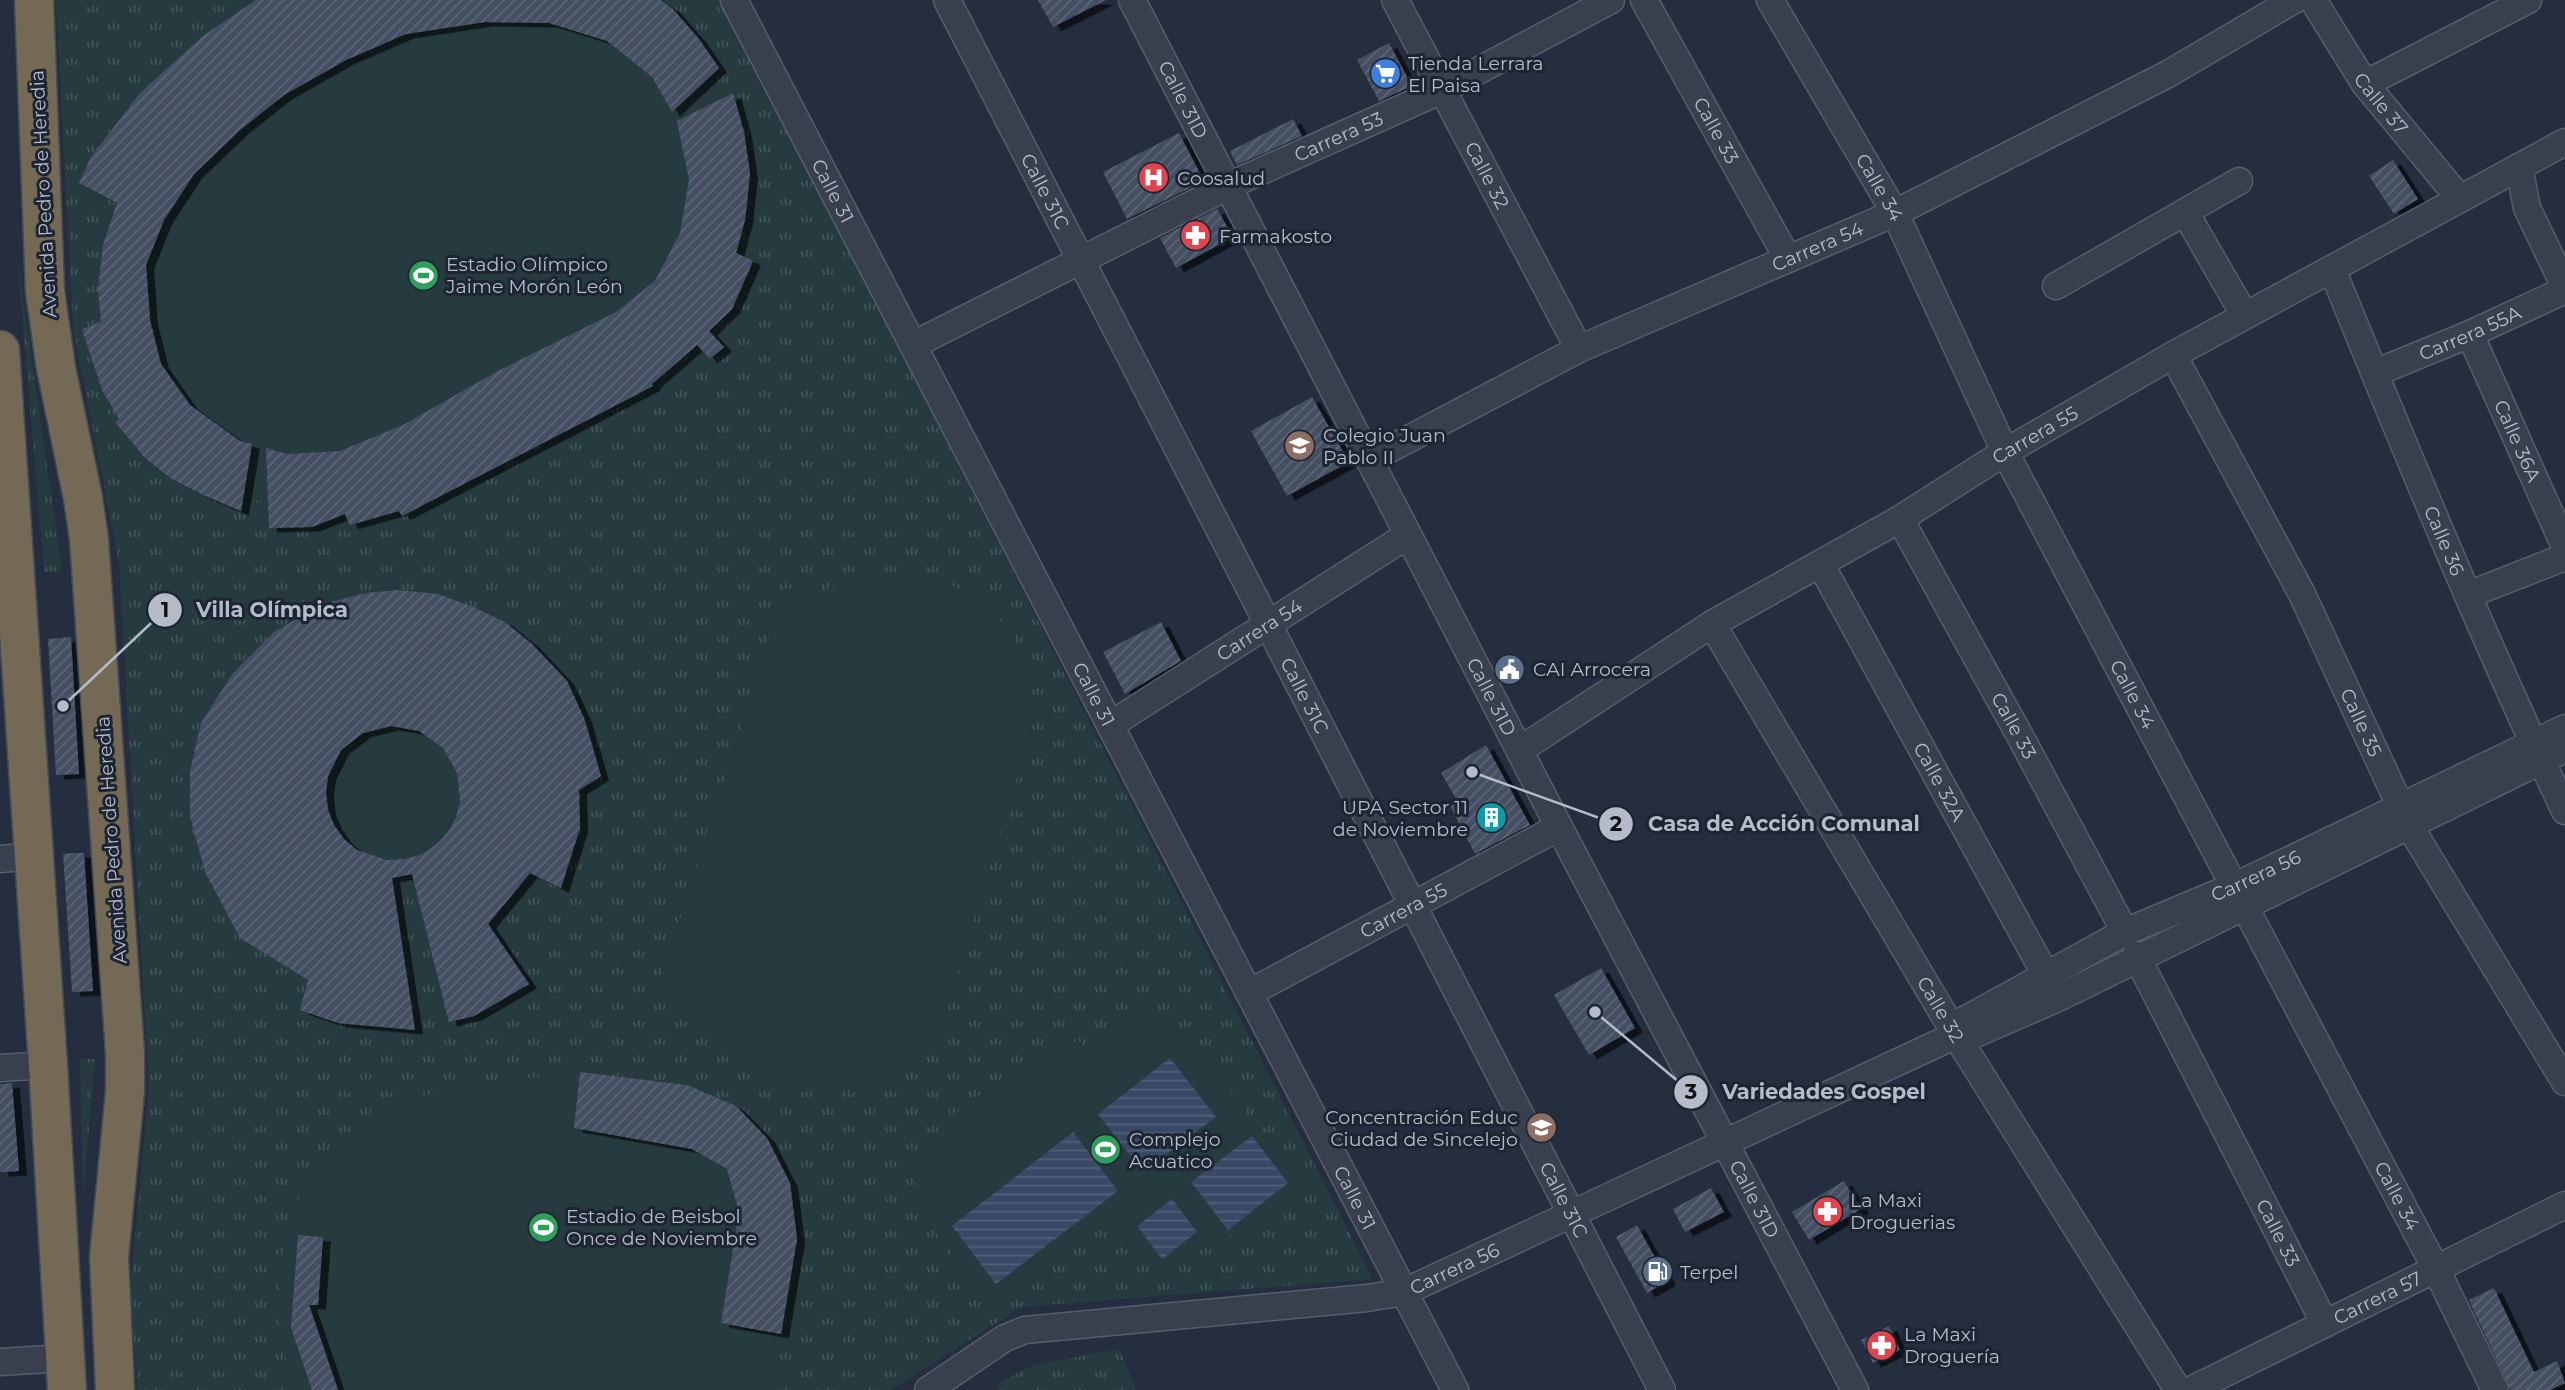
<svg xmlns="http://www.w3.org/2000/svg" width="2565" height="1390" viewBox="0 0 2565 1390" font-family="Montserrat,sans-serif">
	<defs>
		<pattern id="grass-tufts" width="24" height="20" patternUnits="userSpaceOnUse" patternTransform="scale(1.75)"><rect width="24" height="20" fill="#263b3f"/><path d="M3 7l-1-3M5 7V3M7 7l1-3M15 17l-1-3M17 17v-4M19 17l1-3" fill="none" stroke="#435559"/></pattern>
		<pattern id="water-rules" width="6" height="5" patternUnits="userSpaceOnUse" patternTransform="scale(1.75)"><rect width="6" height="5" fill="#384865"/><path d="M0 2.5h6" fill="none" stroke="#52607a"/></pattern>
		<pattern id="building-hatch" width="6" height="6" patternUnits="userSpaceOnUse" patternTransform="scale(1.75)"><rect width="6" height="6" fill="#454f62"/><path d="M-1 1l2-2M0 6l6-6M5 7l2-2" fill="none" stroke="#5d6677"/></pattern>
		<filter id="shadow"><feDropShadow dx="8" dy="4.5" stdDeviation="0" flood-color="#0009"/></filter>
	</defs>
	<rect width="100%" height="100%" fill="#242e3e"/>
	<path fill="url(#grass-tufts)" d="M 56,0 L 722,0 L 1373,1279 L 1021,1307 L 891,1390 L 138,1390 L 130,1291 L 149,1091 L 119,564 L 73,326 Z
		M 17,256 L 62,571 L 44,572 Z
		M 80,1059 L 95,1059 L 83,1198 Z
		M 1119,1349 L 1137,1390 L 998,1390 L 1000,1382 L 1034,1365 Z"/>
	<path fill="#263b3f" d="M 256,0 L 618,0 L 672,8 L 699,39 L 719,68 L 711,76 L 723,97 L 733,93 C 752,156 753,188 736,252 L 753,261 L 732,309 L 709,331 L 724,347 L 710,359 L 697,345 L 664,374 L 658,367 L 649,372 L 653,386 L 402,516 L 393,499 L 312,527 L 269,528 L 267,503 L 244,497 L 241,511 C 207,497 171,483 144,456 C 133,446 124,434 115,422 L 119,418 L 82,329 L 101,322 C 96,275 103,247 117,203 L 79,183 C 113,111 187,38 256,0 Z
		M 874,572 C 892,572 910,573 928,577 C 981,590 1026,635 1032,690 C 1033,703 1032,716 1032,728 L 944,1018 L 924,1048 L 897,1072 L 839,1093 L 810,1092 L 781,1089 L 751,1075 L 717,1049 L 696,1025 L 688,1006 L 656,996 L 785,588 L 813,597 L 841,580 Z
		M326 793a67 67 0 1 1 134 0a67 67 0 1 1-134 0Z
		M 1141,1009 L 1160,1032 L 1175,1021 L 1300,1182 L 1219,1245 L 1208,1232 L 1157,1271 L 1114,1217 L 996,1309 L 911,1200 L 922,1191 L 908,1173 L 967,1127 L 956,1113 L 1061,1032 L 1071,1045 L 1078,1040 L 1087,1050 Z
		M 580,1072 L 687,1085 L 767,1138 L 790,1183 L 797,1239 L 776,1369 L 768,1390 L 295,1390 C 273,1328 274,1240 307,1182 C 319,1161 342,1143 361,1130 C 370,1123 380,1113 391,1108 C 443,1083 522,1079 580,1072 Z"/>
	<path fill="url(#water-rules)" d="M 1170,1058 L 1216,1117 L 1143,1172 L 1098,1114 Z
		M 1073,1132 L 1118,1191 L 996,1284 L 952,1226 Z
		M 1252,1136 L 1288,1183 L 1228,1230 L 1191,1182 Z
		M 1172,1199 L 1197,1232 L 1162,1259 L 1137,1226 Z"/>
	<path fill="url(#building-hatch)" fill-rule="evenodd" filter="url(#shadow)" d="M 256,0 L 660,0 L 672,8 L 699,39 L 719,68 L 672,112 L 652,77 L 607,41 L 549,23 L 485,22 L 406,34 L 346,60 L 284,95 L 240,130 L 194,174 L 164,220 L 146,265 L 150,320 L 161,364 L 190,405 L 240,441 L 252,444 L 241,511 L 203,495 L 170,478 L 144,457 L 115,422 L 119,419 L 102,390 L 82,329 L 101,322 L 98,290 L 103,245 L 117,203 L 79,183 L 91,157 L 140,93 L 203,36 Z
		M 1038,0 L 1106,0 L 1053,27 Z
		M 1389,43 L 1412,86 L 1379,101 L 1357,60 Z
		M 733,93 L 744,132 L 750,174 L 745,220 L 736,253 L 753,261 L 732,309 L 709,331 L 724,347 L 710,359 L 697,345 L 652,384 L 653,386 L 402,516 L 399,511 L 350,525 L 345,514 L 312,527 L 269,528 L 266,448 L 287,454 L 340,451 L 403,425 L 496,372 L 616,312 L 655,281 L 680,233 L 689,180 L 677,121 Z
		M 1293,119 L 1302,136 L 1237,165 L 1230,151 Z
		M 1179,133 L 1204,181 L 1127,219 L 1103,172 Z
		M 2393,160 L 2418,199 L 2394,214 L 2369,176 Z
		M 1217,209 L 1233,237 L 1176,268 L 1160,238 Z
		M 1312,397 L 1349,462 L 1287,496 L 1251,431 Z
		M 398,590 L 438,594 L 473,607 L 505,622 L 532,644 L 567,681 L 584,718 L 601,776 L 579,790 L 580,828 L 561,888 L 530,873 L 488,924 L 529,984 L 474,1016 L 449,1022 L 412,874 L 392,878 L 415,1030 L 338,1023 L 300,1010 L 308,980 L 240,938 L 205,872 L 190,816 L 190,771 L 201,723 L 233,673 L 274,632 L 323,604 L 366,593 ZM 391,726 L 419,731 L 443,748 L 457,773 L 460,801 L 456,817 L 448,832 L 436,845 L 422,854 L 406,859 L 387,860 L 357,850 L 344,839 L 334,825 L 328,810 L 326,793 L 328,776 L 341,750 L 363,733 Z
		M 1161,622 L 1181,661 L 1125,694 L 1103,652 Z
		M 71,637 L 79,774 L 56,775 L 48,639 Z
		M 1486,745 L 1530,825 L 1475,854 L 1450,806 L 1458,802 L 1441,773 Z
		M 73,853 L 84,853 L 93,991 L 72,992 L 63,854 Z
		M 1601,968 L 1635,1028 L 1589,1055 L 1554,995 Z
		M 580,1072 L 687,1085 L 736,1106 L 767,1138 L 790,1183 L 797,1239 L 781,1334 L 721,1323 L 739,1212 L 727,1169 L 692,1149 L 574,1128 Z
		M 12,1083 L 19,1171 L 0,1172 L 0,1084 Z
		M 1844,1181 L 1861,1209 L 1809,1240 L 1792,1212 Z
		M 1711,1188 L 1724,1212 L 1685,1232 L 1673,1209 Z
		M 1637,1225 L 1668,1281 L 1647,1293 L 1616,1237 Z
		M 298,1235 L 323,1237 L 318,1305 L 309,1305 L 338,1390 L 312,1390 L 291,1328 Z
		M 2494,1288 L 2534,1372 L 2557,1361 L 2565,1383 L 2550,1390 L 2511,1390 L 2469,1300 Z
		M 1889,1326 L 1900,1350 L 1873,1363 L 1861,1340 Z"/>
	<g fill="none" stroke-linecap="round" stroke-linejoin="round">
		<defs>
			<g id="minor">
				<path id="s1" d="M 734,0 L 1455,1390"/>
				<path id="s2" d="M 947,0 L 1662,1390"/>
				<path id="s3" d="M 1132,0 L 1559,827 L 1855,1390"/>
				<path id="s4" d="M 1395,0 L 1579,349"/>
				<path id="s5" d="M 1644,0 L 1788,259"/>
				<path id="s6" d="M 1770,0 L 1895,213 L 2005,452 L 2436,1269 L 2495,1390"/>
				<path id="s7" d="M 2313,0 L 2365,84 L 2460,199"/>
				<path d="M 2365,84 L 2528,0"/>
				<path d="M 2519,167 L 2527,208 L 2565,287"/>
				<path d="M 2185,212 L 2245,316"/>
				<path id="s8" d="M 2332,269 C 2406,451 2481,633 2565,811"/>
				<path d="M 2056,286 L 2239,181"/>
				<path id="s9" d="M 2470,334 L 2565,547"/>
				<path id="s10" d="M 913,345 L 1228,186 L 1442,90 L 1611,0"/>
				<path id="s11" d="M 2173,355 L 2302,594 L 2409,825 L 2565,1082"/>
				<path id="s12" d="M 2375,373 L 2470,334 L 2565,290"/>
				<path id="s13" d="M 1369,460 L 1579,349 L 1895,213 L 2168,74 L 2294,0"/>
				<path id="s14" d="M 1900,519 L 2020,736 L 2125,932"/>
				<path id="s15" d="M 1821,565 L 2054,990"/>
				<path d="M 2468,595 L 2565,557"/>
				<path id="s16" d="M 1712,624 L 1956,1035 L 2178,1390"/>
				<path id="s17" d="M 1110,725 L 1408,535"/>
				<path id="s18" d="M 1520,750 L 1712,624 L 1900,519 L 2005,452 L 2173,355 L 2565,142"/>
				<path d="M 0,859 L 34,856"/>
				<path id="s19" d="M 2136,955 L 2325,1324"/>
				<path id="s20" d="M 1249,993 L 1559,827"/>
				<path id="s21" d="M 1957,1029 L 1959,1023 L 2125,932 L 2235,886 L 2565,728"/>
				<path d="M 0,1068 L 48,1065"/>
				<path d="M 0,1362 L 65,1358"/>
				<path id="s22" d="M 928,1390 L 1005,1338 L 1025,1330 L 1367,1298 L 1404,1292 L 1956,1035 L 1973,1035 L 2058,998 L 2565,749"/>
				<path id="s23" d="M 2191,1390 L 2565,1205"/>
			</g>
			<path id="highway" d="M 34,0 L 45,291 L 56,368 L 83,498 L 89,539 L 125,1053 L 125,1092 L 109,1257 L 115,1390
				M 0,350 L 48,1065 L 67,1390"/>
		</defs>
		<use href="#minor" stroke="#565e6c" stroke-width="29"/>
		<use href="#highway" stroke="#434b59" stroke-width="41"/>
		<use href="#minor" stroke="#38404e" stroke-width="26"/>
		<use href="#highway" stroke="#746955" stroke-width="38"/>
	</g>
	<defs>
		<symbol id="supermarket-disc" viewBox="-11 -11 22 22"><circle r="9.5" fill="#3f7fe0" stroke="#1d2533"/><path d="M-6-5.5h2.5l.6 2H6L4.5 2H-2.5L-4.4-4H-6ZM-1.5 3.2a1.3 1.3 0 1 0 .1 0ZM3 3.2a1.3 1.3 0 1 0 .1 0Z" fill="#fff"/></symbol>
		<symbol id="hospital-disc" viewBox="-11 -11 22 22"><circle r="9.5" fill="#e0444e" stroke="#1d2533"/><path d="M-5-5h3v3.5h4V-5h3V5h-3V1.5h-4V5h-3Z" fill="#fff"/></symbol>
		<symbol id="pharmacy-disc" viewBox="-11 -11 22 22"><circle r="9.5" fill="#e0444e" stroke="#1d2533"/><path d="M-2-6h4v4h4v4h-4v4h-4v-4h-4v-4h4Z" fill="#fff"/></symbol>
		<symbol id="stadium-disc" viewBox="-11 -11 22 22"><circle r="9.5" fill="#2e9e5b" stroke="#1d2533"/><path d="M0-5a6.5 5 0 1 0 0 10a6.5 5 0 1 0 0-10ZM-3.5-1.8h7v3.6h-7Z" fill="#fff"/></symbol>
		<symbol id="school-disc" viewBox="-11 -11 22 22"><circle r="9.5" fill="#8d6e63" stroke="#1d2533"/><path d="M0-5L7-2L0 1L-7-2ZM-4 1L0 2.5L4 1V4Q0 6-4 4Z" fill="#fff"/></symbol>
		<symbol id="civic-disc" viewBox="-11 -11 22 22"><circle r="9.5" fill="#5c6f8a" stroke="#1d2533"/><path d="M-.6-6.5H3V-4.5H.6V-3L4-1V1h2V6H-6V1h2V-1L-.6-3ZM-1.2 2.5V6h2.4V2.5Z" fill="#fff"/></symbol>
		<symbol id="building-disc" viewBox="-11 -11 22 22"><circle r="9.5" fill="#0f9aa8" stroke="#1d2533"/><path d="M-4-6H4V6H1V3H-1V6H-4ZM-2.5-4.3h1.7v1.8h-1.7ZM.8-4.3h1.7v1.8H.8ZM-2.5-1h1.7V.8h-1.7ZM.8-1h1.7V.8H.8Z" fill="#fff"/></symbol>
		<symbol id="fuel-disc" viewBox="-11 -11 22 22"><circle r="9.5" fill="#5c6f8a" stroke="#1d2533"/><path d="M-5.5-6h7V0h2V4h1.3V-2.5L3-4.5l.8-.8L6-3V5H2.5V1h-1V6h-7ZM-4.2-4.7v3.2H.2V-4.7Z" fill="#fff"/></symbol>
	</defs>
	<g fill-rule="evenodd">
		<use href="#supermarket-disc" x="1368" y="56" width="35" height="35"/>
		<use href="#hospital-disc" x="1136" y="160" width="35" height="35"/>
		<use href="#pharmacy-disc" x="1178" y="218" width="35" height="35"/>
		<use href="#stadium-disc" x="406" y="258" width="35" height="35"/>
		<use href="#school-disc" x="1282" y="428" width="35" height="35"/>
		<use href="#civic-disc" x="1492" y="652" width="35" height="35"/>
		<use href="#building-disc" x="1474" y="800" width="35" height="35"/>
		<use href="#school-disc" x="1524" y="1110" width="35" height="35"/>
		<use href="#stadium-disc" x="1088" y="1132" width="35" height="35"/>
		<use href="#pharmacy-disc" x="1810" y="1194" width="35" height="35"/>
		<use href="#stadium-disc" x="526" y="1210" width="35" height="35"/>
		<use href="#fuel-disc" x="1640" y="1254" width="35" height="35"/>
		<use href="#pharmacy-disc" x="1864" y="1328" width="35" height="35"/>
	</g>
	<g text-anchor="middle" stroke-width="6" stroke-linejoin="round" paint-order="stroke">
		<g font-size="19" fill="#b4bbc9" stroke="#1d2533" text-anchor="start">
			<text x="1408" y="70">Tienda Lerrara<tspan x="1408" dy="22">El Paisa</tspan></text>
			<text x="1177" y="185">Coosalud</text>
			<text x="1219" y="243">Farmakosto</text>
			<text x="446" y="271">Estadio Olímpico<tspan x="446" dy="22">Jaime Morón León</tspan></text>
			<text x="1323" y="442">Colegio Juan<tspan x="1323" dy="22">Pablo II</tspan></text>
			<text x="1533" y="676">CAI Arrocera</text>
			<text x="1468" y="814" text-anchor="end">UPA Sector 11<tspan x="1468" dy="22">de Noviembre</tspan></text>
			<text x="1518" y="1124" text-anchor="end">Concentración Educ<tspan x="1518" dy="22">Ciudad de Sincelejo</tspan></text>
			<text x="1129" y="1146">Complejo<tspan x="1129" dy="22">Acuatico</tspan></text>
			<text x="1850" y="1207">La Maxi<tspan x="1850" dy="22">Droguerias</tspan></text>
			<text x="566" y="1223">Estadio de Beisbol<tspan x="566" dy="22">Once de Noviembre</tspan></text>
			<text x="1680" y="1279">Terpel</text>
			<text x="1904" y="1341">La Maxi<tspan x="1904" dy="22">Droguería</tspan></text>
		</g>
		<g font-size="19" fill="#b4bbc9" stroke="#1d2533">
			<text dy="7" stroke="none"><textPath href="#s3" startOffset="112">Calle 31D</textPath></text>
			<text dy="7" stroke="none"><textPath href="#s7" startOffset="124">Calle 37</textPath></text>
			<text dy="7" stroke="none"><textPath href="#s5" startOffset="149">Calle 33</textPath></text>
			<text dy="7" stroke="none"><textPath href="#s10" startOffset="474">Carrera 53</textPath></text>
			<text dy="7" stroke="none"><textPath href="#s4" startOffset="198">Calle 32</textPath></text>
			<text dy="7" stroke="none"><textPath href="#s6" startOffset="217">Calle 34</textPath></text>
			<text dy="7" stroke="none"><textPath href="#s2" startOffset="215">Calle 31C</textPath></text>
			<text dy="7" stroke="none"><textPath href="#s1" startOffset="215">Calle 31</textPath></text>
			<text transform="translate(43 194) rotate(-93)" y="7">Avenida Pedro de Heredia</text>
			<text dy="7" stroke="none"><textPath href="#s13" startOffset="497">Carrera 54</textPath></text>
			<text dy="7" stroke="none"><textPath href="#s12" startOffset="103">Carrera 55A</textPath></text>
			<text dy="7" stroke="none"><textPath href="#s18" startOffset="604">Carrera 55</textPath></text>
			<text dy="7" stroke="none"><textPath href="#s9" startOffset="117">Calle 36A</textPath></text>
			<text dy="7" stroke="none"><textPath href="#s8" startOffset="294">Calle 36</textPath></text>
			<text dy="7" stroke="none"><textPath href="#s17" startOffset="177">Carrera 54</textPath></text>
			<text dy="7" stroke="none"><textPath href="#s1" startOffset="782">Calle 31</textPath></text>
			<text dy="7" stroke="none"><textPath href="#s2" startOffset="782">Calle 31C</textPath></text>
			<text dy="7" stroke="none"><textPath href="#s6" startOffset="784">Calle 34</textPath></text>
			<text dy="7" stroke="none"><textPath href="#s3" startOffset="784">Calle 31D</textPath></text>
			<text dy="7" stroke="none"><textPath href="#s11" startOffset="413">Calle 35</textPath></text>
			<text dy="7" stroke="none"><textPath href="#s14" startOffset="236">Calle 33</textPath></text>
			<text dy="7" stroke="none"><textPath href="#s15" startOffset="247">Calle 32A</textPath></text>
			<text transform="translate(111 840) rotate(-94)" y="7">Avenida Pedro de Heredia</text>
			<text dy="7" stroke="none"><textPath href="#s21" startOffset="338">Carrera 56</textPath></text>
			<text dy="7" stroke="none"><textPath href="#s20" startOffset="175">Carrera 55</textPath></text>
			<text dy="7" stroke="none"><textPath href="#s16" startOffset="448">Calle 32</textPath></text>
			<text dy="7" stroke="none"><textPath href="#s6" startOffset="1351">Calle 34</textPath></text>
			<text dy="7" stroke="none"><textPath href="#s1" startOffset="1349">Calle 31</textPath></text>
			<text dy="7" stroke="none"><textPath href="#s3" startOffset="1351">Calle 31D</textPath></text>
			<text dy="7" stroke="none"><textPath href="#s2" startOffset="1349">Calle 31C</textPath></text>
			<text dy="7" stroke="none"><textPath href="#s19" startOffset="312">Calle 33</textPath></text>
			<text dy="7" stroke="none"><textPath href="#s22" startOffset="551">Carrera 56</textPath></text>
			<text dy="7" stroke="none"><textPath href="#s23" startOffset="208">Carrera 57</textPath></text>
		</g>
	</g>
	<path fill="none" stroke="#b4bbc9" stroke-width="2.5" d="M63 706L165 610M1472 772L1616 824M1595 1012L1691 1092"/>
	<g fill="#b4bbc9" stroke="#1d2533" stroke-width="2.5">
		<circle cx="63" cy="706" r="7"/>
		<circle cx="1472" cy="772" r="7"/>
		<circle cx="1595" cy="1012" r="7"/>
		<circle cx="165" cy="610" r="18"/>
		<circle cx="1616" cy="824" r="18"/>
		<circle cx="1691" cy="1092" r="18"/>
	</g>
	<g font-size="21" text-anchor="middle" font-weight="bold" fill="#111">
		<text x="165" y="617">1</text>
		<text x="1616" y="831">2</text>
		<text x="1691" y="1099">3</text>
	</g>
	<g font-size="21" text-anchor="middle" font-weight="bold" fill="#b4bbc9" stroke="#1d2533" stroke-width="6" stroke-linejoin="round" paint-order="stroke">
		<text x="272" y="617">Villa Olímpica</text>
		<text x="1784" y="831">Casa de Acción Comunal</text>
		<text x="1824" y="1099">Variedades Gospel</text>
	</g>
</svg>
